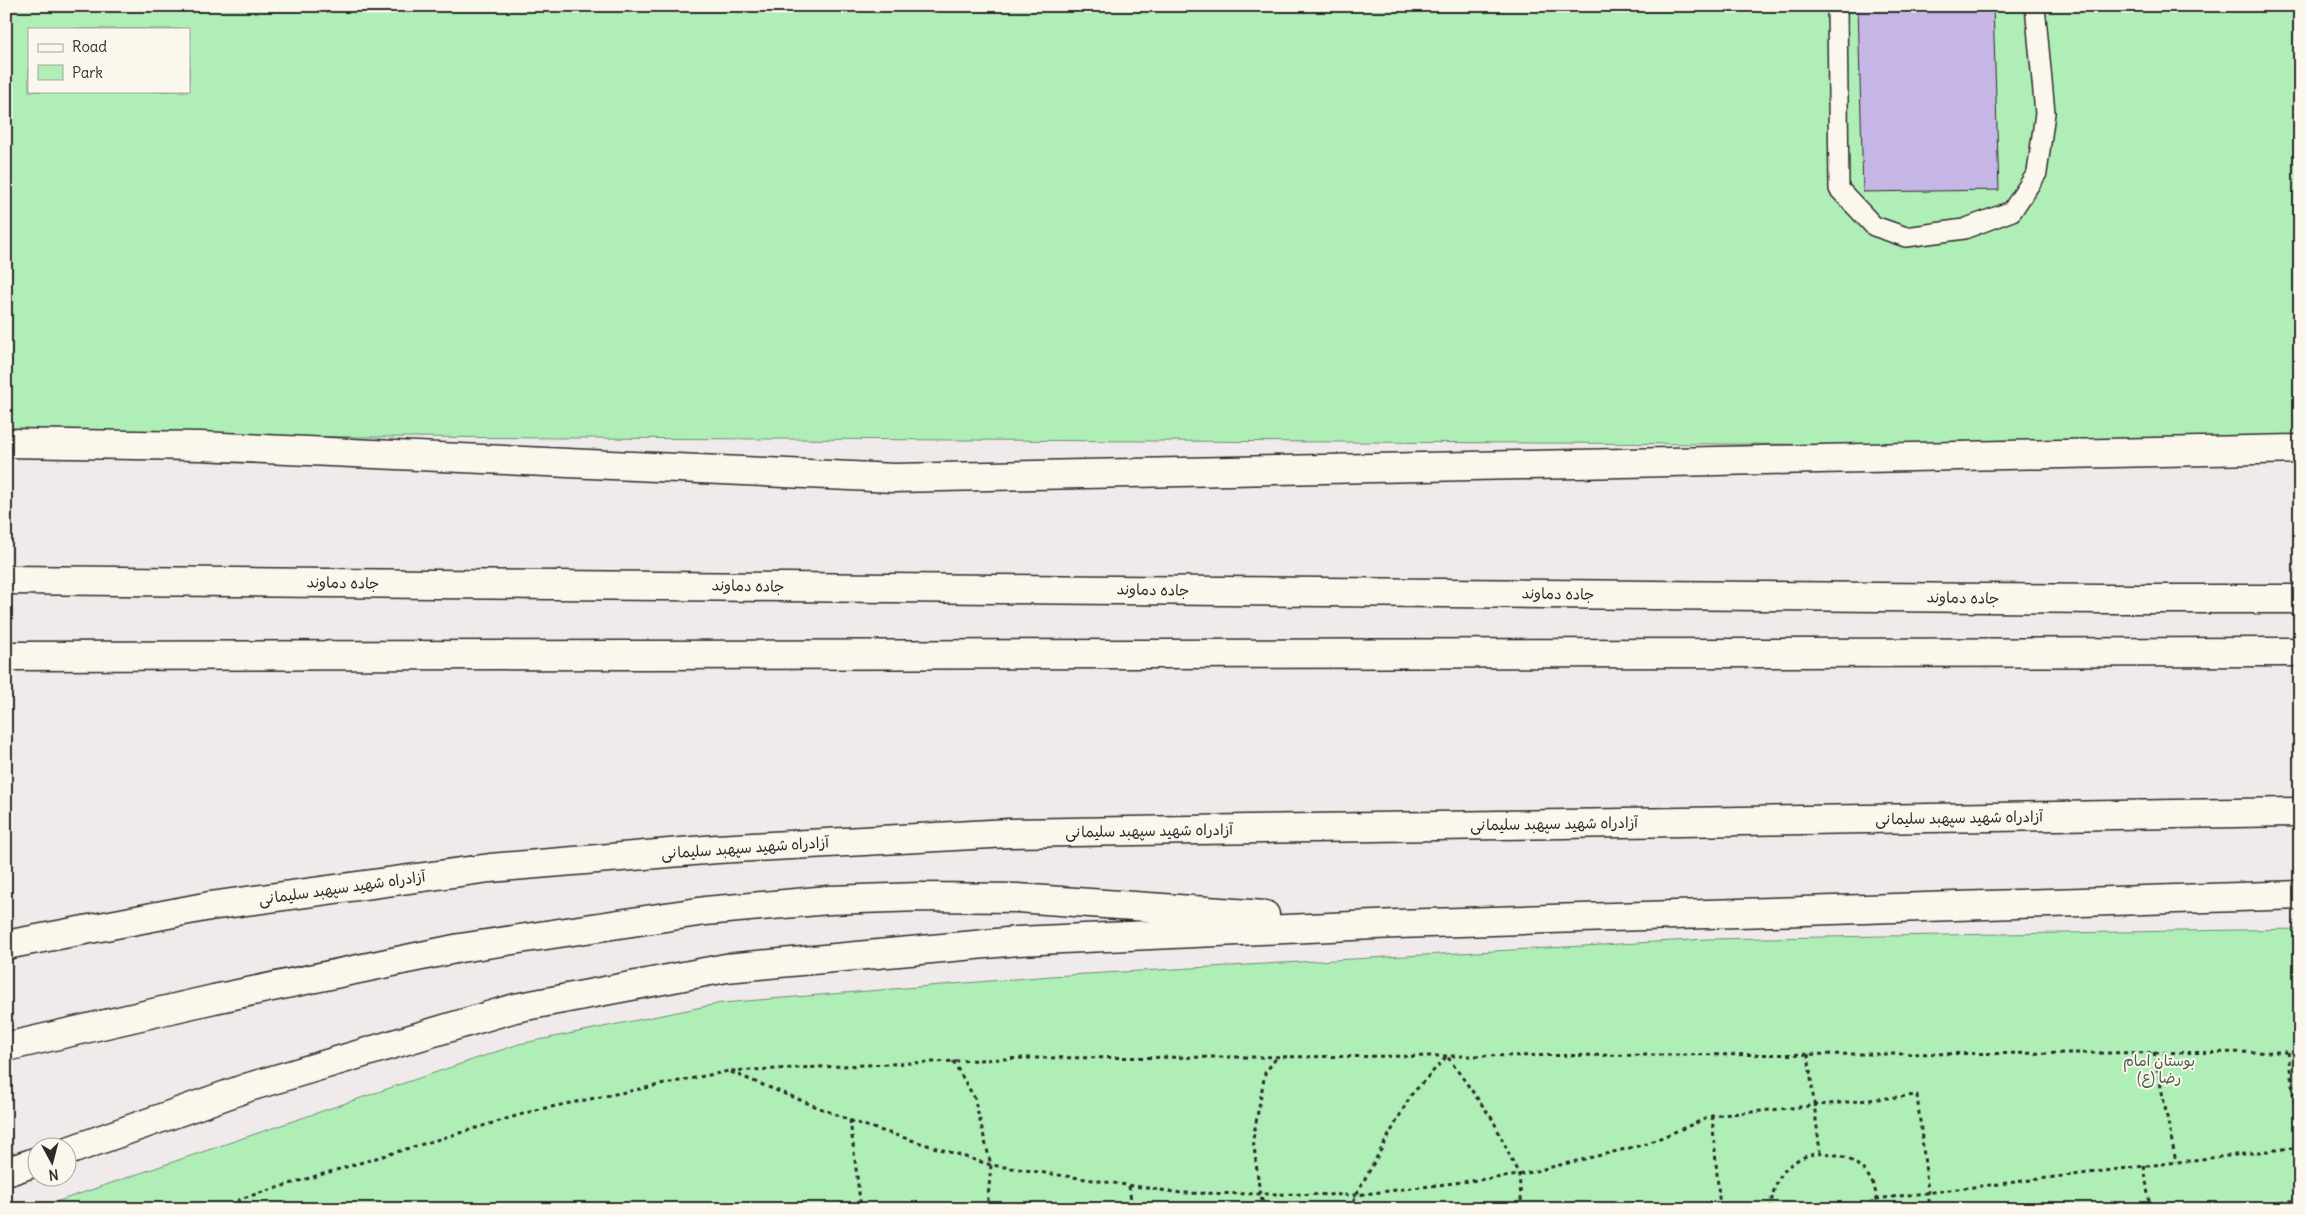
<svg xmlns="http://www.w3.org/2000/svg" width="2306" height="1215" viewBox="0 0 2306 1215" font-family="Delius,'Playpen Sans Arabic',sans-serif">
	<rect width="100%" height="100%" fill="#f0eaeb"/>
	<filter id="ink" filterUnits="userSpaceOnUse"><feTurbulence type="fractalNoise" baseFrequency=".02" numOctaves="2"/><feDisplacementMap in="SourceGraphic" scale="10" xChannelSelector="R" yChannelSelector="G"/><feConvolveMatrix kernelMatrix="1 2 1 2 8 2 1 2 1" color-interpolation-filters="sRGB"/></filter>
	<g filter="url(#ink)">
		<path fill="#afefb7" stroke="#6d8d71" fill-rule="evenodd" d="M 6,6 L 2300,6 L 2300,447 L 6,435 ZM 29,29 L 189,29 L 189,91 L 29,91 Z
			M 2300,929 L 2300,1209 L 35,1209 L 519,1044 L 722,1003 L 1051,976 L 1708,939 Z"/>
		<path fill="#c6b6e6" stroke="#2b2b2b" d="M 1858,6 L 1993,6 L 1999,190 L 1863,192 Z"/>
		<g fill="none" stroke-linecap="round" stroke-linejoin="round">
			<defs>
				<path id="lane" d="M 1837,6 L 1839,189 L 1874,226 L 1906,237 L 1964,229 L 2012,211 L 2037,173 L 2045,113 L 2035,6"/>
				<path id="street" d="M 6,443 L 200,446 L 894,478 L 2300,449"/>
				<path id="highway" d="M 6,580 L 2099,599 L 2300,599
					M 6,656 L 2300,652
					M 6,945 L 210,906 L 490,868 L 717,849 L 1009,833 L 2300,812
					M 6,1047 L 214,999 L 460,948 L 705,911 L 829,900 L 921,897 L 1017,898 L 1265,915
					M 68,1151 L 249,1087 L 515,1008 L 726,968 L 1018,941 L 1397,924 L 2300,895
					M 6,1172 L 38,1161"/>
			</defs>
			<use href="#lane" stroke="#2b2b2b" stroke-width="22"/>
			<use href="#street" stroke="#2b2b2b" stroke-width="31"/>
			<use href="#highway" stroke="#2b2b2b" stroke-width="31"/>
			<path stroke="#2b2b2b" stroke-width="3" stroke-dasharray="4 4" stroke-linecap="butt" d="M 2154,1052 L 2176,1162
				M 2288,1052 L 2300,1148
				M 1808,1054 L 1820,1152
				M 953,1061 L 974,1097 L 991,1165 L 987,1209
				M 731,1072 L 857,1123 L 991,1165 L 1181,1193 L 1356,1195 L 1519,1175 L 1646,1144 L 1712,1116 L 1917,1095 L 1930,1209
				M 1712,1116 L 1720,1209
				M 850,1120 L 861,1209
				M 2144,1166 L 2150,1209
				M 1129,1186 L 1132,1209
				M 1876,1199 L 2300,1147
				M 223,1209 L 243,1198 L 536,1110 L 729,1071 L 1025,1058 L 2300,1052
				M 1265,1209 L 1260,1194 L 1253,1139 L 1265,1073 L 1277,1057
				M 1351,1209 L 1356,1195 L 1411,1095 L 1447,1056 L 1493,1120 L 1519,1175 L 1522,1209
				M 1771,1209 C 1774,1129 1881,1141 1877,1209
				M 2249,1209 L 2300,1199"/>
			<use href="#lane" stroke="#fbf7ec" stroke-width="19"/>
			<use href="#street" stroke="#fbf7ec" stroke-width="28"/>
			<use href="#highway" stroke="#fbf7ec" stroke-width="28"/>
		</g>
	</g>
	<g text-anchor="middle" stroke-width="4" stroke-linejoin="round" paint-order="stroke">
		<g font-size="15" fill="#2b2b2b" stroke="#fbf7ec">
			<text transform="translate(343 583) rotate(1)" y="5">جاده دماوند</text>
			<text transform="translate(748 586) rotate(1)" y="5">جاده دماوند</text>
			<text transform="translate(1153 590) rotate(1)" y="5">جاده دماوند</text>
			<text transform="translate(1558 594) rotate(1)" y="5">جاده دماوند</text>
			<text transform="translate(1963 598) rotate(1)" y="5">جاده دماوند</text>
			<text transform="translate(1959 818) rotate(-1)" y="5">آزادراه شهید سپهبد سلیمانی</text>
			<text transform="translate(1554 824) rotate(-1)" y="5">آزادراه شهید سپهبد سلیمانی</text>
			<text transform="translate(1149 831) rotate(-1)" y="5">آزادراه شهید سپهبد سلیمانی</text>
			<text transform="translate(745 848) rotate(-4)" y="5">آزادراه شهید سپهبد سلیمانی</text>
			<text transform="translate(342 888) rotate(-8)" y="5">آزادراه شهید سپهبد سلیمانی</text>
		</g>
		<g font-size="15" fill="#4c5c4e" stroke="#fbf7ec">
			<text x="2159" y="1066">بوستان امام<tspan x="2159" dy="17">رضا (ع)</tspan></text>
		</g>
	</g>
	<rect width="2306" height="1215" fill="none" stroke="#fbf7ec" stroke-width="25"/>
	<rect x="12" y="12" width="2281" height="1190" fill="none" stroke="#2b2b2b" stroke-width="2" filter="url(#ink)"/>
	<rect x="28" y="28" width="162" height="65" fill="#fbf7ec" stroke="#a8a59f"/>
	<rect x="38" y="44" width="25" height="8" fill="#fbf7ec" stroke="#a8a59f"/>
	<text x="72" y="52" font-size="15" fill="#2b2b2b">Road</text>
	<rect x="38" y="65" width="25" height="15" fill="#afefb7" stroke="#a8a59f"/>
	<text x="72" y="78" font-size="15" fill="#2b2b2b">Park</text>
	<g transform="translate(52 1162) rotate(173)"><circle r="24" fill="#fbf7ec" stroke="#a8a59f"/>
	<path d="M0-4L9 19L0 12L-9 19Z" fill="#2b2b2b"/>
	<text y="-8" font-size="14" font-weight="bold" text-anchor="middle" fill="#2b2b2b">N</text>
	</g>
</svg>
